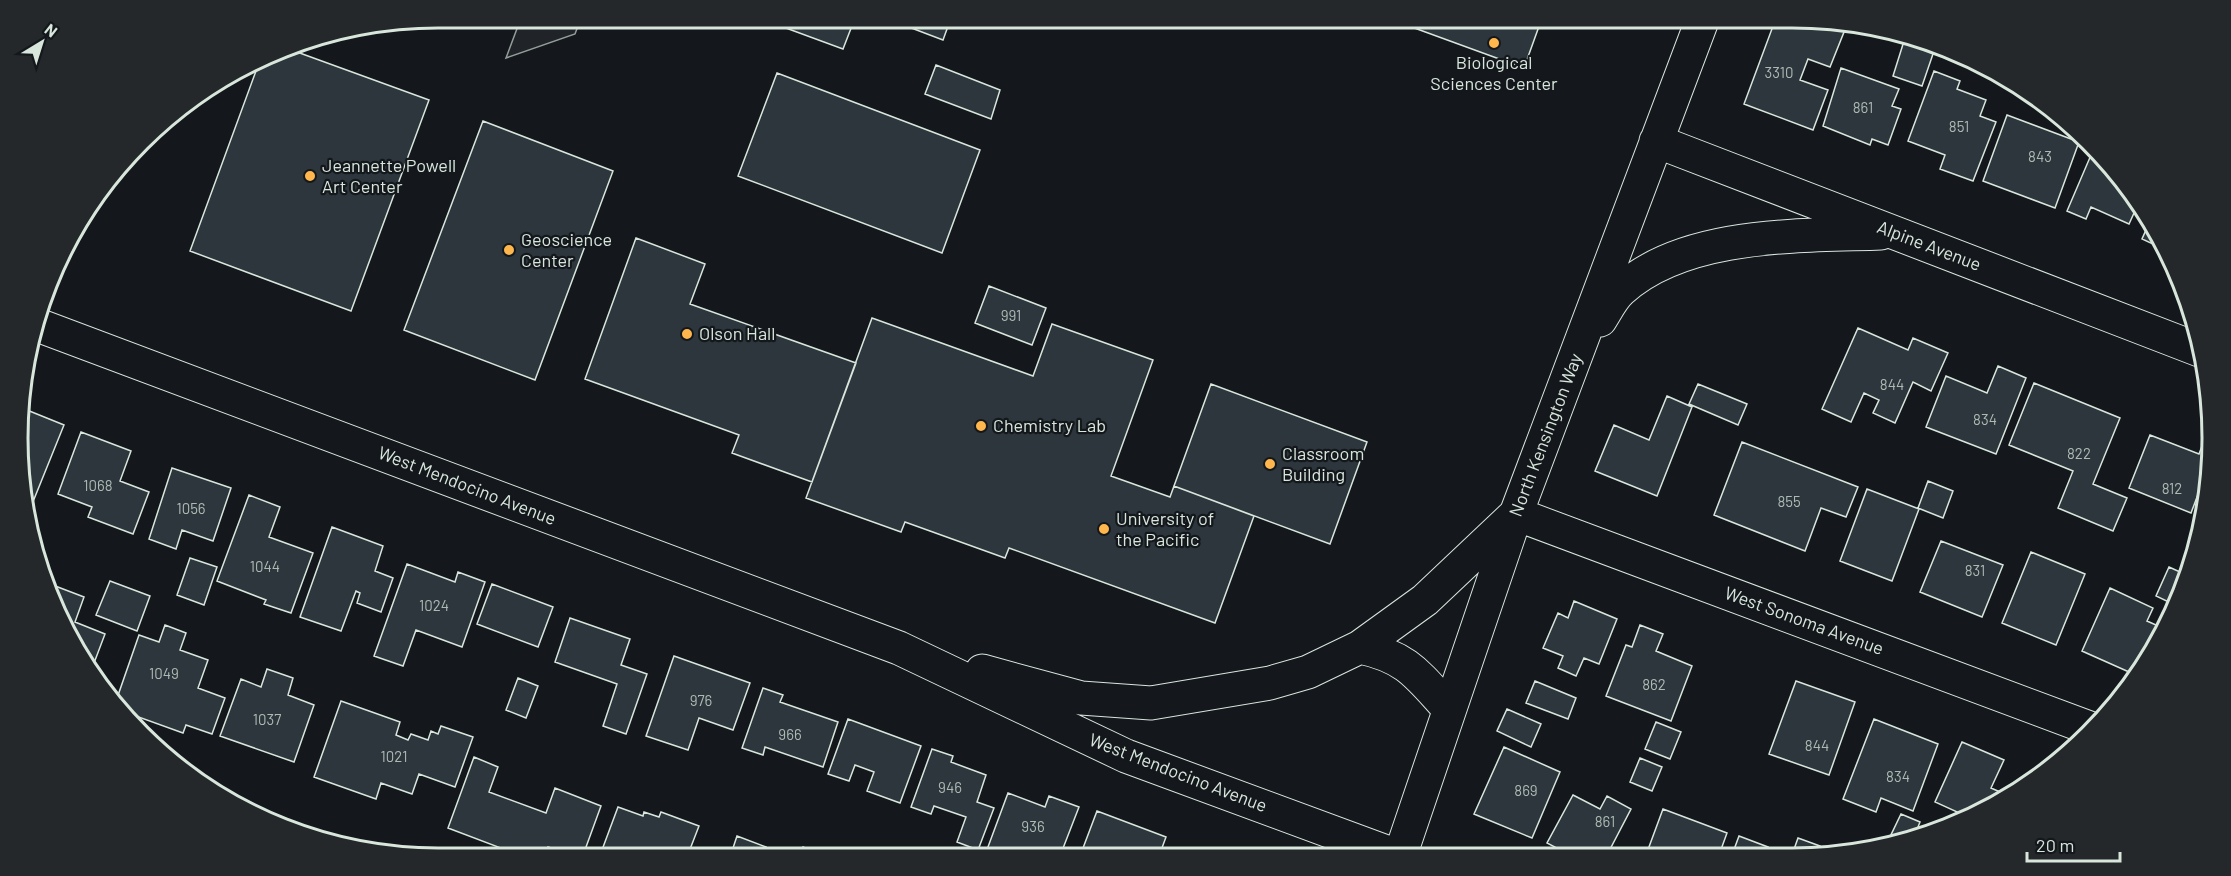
<svg xmlns="http://www.w3.org/2000/svg" width="2231" height="876" viewBox="0 0 2231 876" font-family="Barlow,sans-serif">
	<rect width="100%" height="100%" fill="#14181c"/>
	<path fill="#202428" stroke="#939e99" stroke-width="1.5" d="M 521,18 L 581,18 L 575,34 L 506,58 Z"/>
	<path fill="#2c363c" stroke="#d8e6dc" stroke-width="1.5" d="M 777,18 L 855,18 L 843,49 L 775,24 Z
		M 885,18 L 951,18 L 943,40 Z
		M 1387,18 L 1542,18 L 1524,68 Z
		M 1776,18 L 1846,27 L 1830,67 L 1808,59 L 1800,80 L 1828,90 L 1813,130 L 1744,104 Z
		M 1904,41 L 1934,51 L 1922,86 L 1893,76 Z
		M 286,48 L 429,100 L 351,311 L 190,251 L 260,60 Z
		M 936,65 L 1000,90 L 991,119 L 925,94 Z
		M 1841,68 L 1899,89 L 1892,106 L 1901,109 L 1888,145 L 1872,139 L 1870,145 L 1823,126 Z
		M 1934,71 L 1960,81 L 1957,89 L 1986,100 L 1980,116 L 1996,122 L 1973,181 L 1940,169 L 1945,155 L 1908,141 Z
		M 777,73 L 980,150 L 942,253 L 738,176 Z
		M 2007,115 L 2079,142 L 2055,208 L 1983,181 Z
		M 483,121 L 613,171 L 535,380 L 404,330 Z
		M 2094,148 L 2126,182 L 2139,202 L 2129,224 L 2091,207 L 2086,219 L 2067,211 Z
		M 2150,221 L 2170,252 L 2142,239 Z
		M 636,238 L 705,264 L 690,304 L 856,363 L 812,482 L 732,453 L 739,435 L 585,379 Z
		M 989,286 L 1046,308 L 1032,345 L 975,323 Z
		M 872,318 L 1033,376 L 1052,324 L 1153,360 L 1111,476 L 1170,497 L 1174,486 L 1254,516 L 1215,623 L 1009,548 L 1005,558 L 905,522 L 901,532 L 806,498 Z
		M 1858,328 L 1908,350 L 1913,338 L 1948,353 L 1931,391 L 1913,382 L 1895,423 L 1873,413 L 1879,400 L 1864,393 L 1851,422 L 1822,409 Z
		M 1998,366 L 2026,378 L 1996,454 L 1926,427 L 1946,376 L 1987,393 Z
		M 2034,383 L 2120,418 L 2093,484 L 2127,498 L 2113,531 L 2058,508 L 2073,471 L 2009,445 Z
		M 1211,384 L 1367,442 L 1330,544 L 1174,486 Z
		M 1698,384 L 1747,404 L 1738,425 L 1689,404 Z
		M 1667,396 L 1692,407 L 1657,496 L 1595,471 L 1614,425 L 1649,440 Z
		M 22,408 L 64,425 L 26,519 Z
		M 81,432 L 131,451 L 120,481 L 149,492 L 133,534 L 88,517 L 92,507 L 58,494 Z
		M 2150,435 L 2199,454 L 2204,441 L 2211,444 L 2210,487 L 2202,484 L 2191,513 L 2129,488 Z
		M 1742,442 L 1858,487 L 1846,517 L 1821,508 L 1805,551 L 1714,515 Z
		M 172,468 L 231,488 L 213,541 L 182,530 L 176,549 L 149,539 Z
		M 1928,481 L 1953,491 L 1943,518 L 1918,508 Z
		M 1867,489 L 1919,509 L 1892,581 L 1840,561 Z
		M 249,495 L 280,507 L 269,537 L 313,553 L 291,613 L 264,604 L 266,600 L 217,581 Z
		M 332,527 L 383,546 L 375,571 L 393,578 L 381,612 L 357,603 L 360,593 L 356,591 L 341,631 L 300,617 Z
		M 1941,541 L 2003,565 L 1982,617 L 1920,592 Z
		M 2031,552 L 2085,574 L 2056,645 L 2002,623 Z
		M 190,558 L 217,567 L 204,605 L 177,595 Z
		M 407,564 L 455,582 L 458,572 L 485,582 L 462,647 L 416,630 L 403,666 L 374,656 Z
		M 2169,567 L 2189,576 L 2175,605 L 2156,596 Z
		M 110,581 L 150,596 L 137,631 L 96,615 Z
		M 50,584 L 84,597 L 75,622 L 105,634 L 91,671 L 74,648 Z
		M 492,584 L 553,607 L 538,647 L 477,624 Z
		M 2110,588 L 2153,608 L 2147,621 L 2163,628 L 2138,676 L 2082,651 Z
		M 1574,601 L 1617,619 L 1599,664 L 1584,658 L 1576,676 L 1558,668 L 1563,656 L 1543,648 L 1558,613 L 1568,618 Z
		M 570,618 L 630,639 L 621,665 L 647,674 L 626,734 L 603,726 L 617,684 L 555,662 Z
		M 165,625 L 186,633 L 180,650 L 208,660 L 198,688 L 225,698 L 212,734 L 186,725 L 183,733 L 119,710 L 115,704 L 139,635 L 159,642 Z
		M 1640,625 L 1663,634 L 1656,651 L 1692,666 L 1671,721 L 1606,696 L 1626,645 L 1632,647 Z
		M 674,656 L 750,683 L 733,730 L 699,718 L 688,750 L 646,736 Z
		M 267,669 L 293,678 L 288,695 L 314,705 L 294,762 L 220,736 L 241,679 L 261,687 Z
		M 518,678 L 538,686 L 526,718 L 506,710 Z
		M 1535,681 L 1576,698 L 1568,719 L 1526,703 Z
		M 1796,681 L 1855,702 L 1829,775 L 1769,754 Z
		M 763,688 L 783,695 L 780,702 L 838,722 L 823,767 L 765,747 L 763,755 L 742,748 Z
		M 341,701 L 400,722 L 396,735 L 408,740 L 411,734 L 428,740 L 431,731 L 438,734 L 441,726 L 473,737 L 455,787 L 419,774 L 412,794 L 381,783 L 376,799 L 314,777 Z
		M 1507,709 L 1541,724 L 1531,747 L 1497,731 Z
		M 848,719 L 921,746 L 900,803 L 867,791 L 874,772 L 855,765 L 849,781 L 828,774 Z
		M 1874,719 L 1938,744 L 1913,811 L 1881,798 L 1876,812 L 1843,799 Z
		M 1656,722 L 1681,732 L 1670,759 L 1645,749 Z
		M 1962,742 L 2004,760 L 1991,788 L 2005,794 L 1968,817 L 1935,802 Z
		M 1504,747 L 1560,772 L 1532,838 L 1474,814 Z
		M 932,749 L 953,756 L 951,762 L 986,775 L 977,802 L 994,808 L 978,850 L 957,842 L 966,817 L 934,806 L 931,814 L 911,807 Z
		M 474,757 L 498,767 L 489,792 L 546,813 L 555,788 L 601,806 L 582,858 L 548,847 L 544,858 L 527,858 L 448,828 Z
		M 1640,758 L 1662,767 L 1652,791 L 1630,782 Z
		M 1008,793 L 1045,807 L 1049,796 L 1079,807 L 1060,856 L 1039,856 L 1016,848 L 1013,857 L 985,855 Z
		M 1573,795 L 1600,809 L 1607,796 L 1631,809 L 1607,855 L 1594,855 L 1586,850 L 1583,855 L 1570,855 L 1547,843 Z
		M 618,807 L 643,816 L 644,812 L 659,817 L 661,812 L 699,826 L 687,857 L 599,858 Z
		M 1663,809 L 1727,833 L 1719,855 L 1646,855 Z
		M 1097,811 L 1166,837 L 1159,856 L 1080,856 Z
		M 1901,814 L 1920,822 L 1914,837 L 1895,842 L 1889,839 Z
		M 737,836 L 766,847 L 762,857 L 730,857 Z
		M 1739,836 L 1768,847 L 1764,855 L 1732,855 Z
		M 1798,838 L 1820,846 L 1817,854 L 1792,855 Z
		M 803,847 L 828,857 L 799,857 Z"/>
	<g fill="none" stroke-linecap="round" stroke-linejoin="round">
		<defs>
			<path id="minor" d="M 1656,141 L 2202,351
				M 1600,320 C 1606,311 1612,298 1621,290 C 1685,232 1800,236 1881,233
				M 35,324 L 899,648 L 1126,756 L 1397,856
				M 1360,647 C 1407,657 1418,675 1448,708
				M 982,671 L 1081,698 L 1151,703 L 1270,683 L 1308,672 L 1360,647 L 1425,600 L 1516,514 L 2092,729
				M 1400,856 L 1516,514 L 1703,18"/>
		</defs>
		<use href="#minor" stroke="#d8e6dc" stroke-width="35"/>
		<use href="#minor" stroke="#14181c" stroke-width="33"/>
	</g>
	<g fill="#ffb74d" stroke="#14181c" stroke-width="2">
		<circle cx="1494" cy="43" r="6"/>
		<circle cx="310" cy="176" r="6"/>
		<circle cx="509" cy="250" r="6"/>
		<circle cx="687" cy="334" r="6"/>
		<circle cx="981" cy="426" r="6"/>
		<circle cx="1270" cy="464" r="6"/>
		<circle cx="1104" cy="529" r="6"/>
	</g>
	<g text-anchor="middle" stroke-width="4.5" stroke-linejoin="round" paint-order="stroke">
		<g font-size="15" fill="#adbab4">
			<text x="1779" y="78">3310</text>
			<text x="1863" y="113">861</text>
			<text x="1959" y="132">851</text>
			<text x="2040" y="162">843</text>
			<text x="1011" y="321">991</text>
			<text x="1892" y="390">844</text>
			<text x="1985" y="425">834</text>
			<text x="2079" y="459">822</text>
			<text x="98" y="491">1068</text>
			<text x="2172" y="494">812</text>
			<text x="1789" y="507">855</text>
			<text x="191" y="514">1056</text>
			<text x="265" y="572">1044</text>
			<text x="1975" y="576">831</text>
			<text x="434" y="611">1024</text>
			<text x="164" y="679">1049</text>
			<text x="1654" y="690">862</text>
			<text x="701" y="706">976</text>
			<text x="267" y="725">1037</text>
			<text x="790" y="740">966</text>
			<text x="1817" y="751">844</text>
			<text x="394" y="762">1021</text>
			<text x="1898" y="782">834</text>
			<text x="950" y="793">946</text>
			<text x="1526" y="796">869</text>
			<text x="1605" y="827">861</text>
			<text x="1033" y="832">936</text>
		</g>
		<g font-size="18" fill="#d8e6dc" stroke="#14181c" text-anchor="start">
			<text x="1494" y="69" text-anchor="middle">Biological<tspan x="1494" dy="21">Sciences Center</tspan></text>
			<text x="322" y="172">Jeannette Powell<tspan x="322" dy="21">Art Center</tspan></text>
			<text x="521" y="246">Geoscience<tspan x="521" dy="21">Center</tspan></text>
			<text x="699" y="340">Olson Hall</text>
			<text x="993" y="432">Chemistry Lab</text>
			<text x="1282" y="460">Classroom<tspan x="1282" dy="21">Building</tspan></text>
			<text x="1116" y="525">University of<tspan x="1116" dy="21">the Pacific</tspan></text>
		</g>
		<g font-size="18" fill="#d8e6dc" stroke="#14181c">
			<text transform="translate(1929 246) rotate(21)" y="6">Alpine Avenue</text>
			<text transform="translate(1546 435) rotate(-69)" y="6">North Kensington Way</text>
			<text transform="translate(467 486) rotate(21)" y="6">West Mendocino Avenue</text>
			<text transform="translate(1804 621) rotate(20)" y="6">West Sonoma Avenue</text>
			<text transform="translate(1178 773) rotate(21)" y="6">West Mendocino Avenue</text>
		</g>
	</g>
	<path d="M0 0H2231V876H0ZM438 28H1792A410 410 0 0 1 2202 438V438A410 410 0 0 1 1792 848H438A410 410 0 0 1 28 438V438A410 410 0 0 1 438 28Z" fill="#24282b" fill-rule="evenodd"/>
	<path fill="none" stroke="#d8e6dc" stroke-width="3" d="M438 28H1792A410 410 0 0 1 2202 438V438A410 410 0 0 1 1792 848H438A410 410 0 0 1 28 438V438A410 410 0 0 1 438 28Z"/>
	<g transform="translate(42 42) rotate(38)" stroke="#14181c" stroke-width="4.5" paint-order="stroke">
	<path d="M0-4.5L10 22L0 15L-10 22Z" fill="#d8e6dc"/>
	<text y="-9" font-size="16" font-weight="bold" text-anchor="middle" fill="#d8e6dc">N</text>
	</g>
	<path d="M2027 852v9h93v-9" fill="none" stroke="#d8e6dc" stroke-width="3"/>
	<text x="2036" y="852" font-size="18" fill="#d8e6dc" stroke="#14181c" stroke-width="4.5" paint-order="stroke">20 m</text>
</svg>
